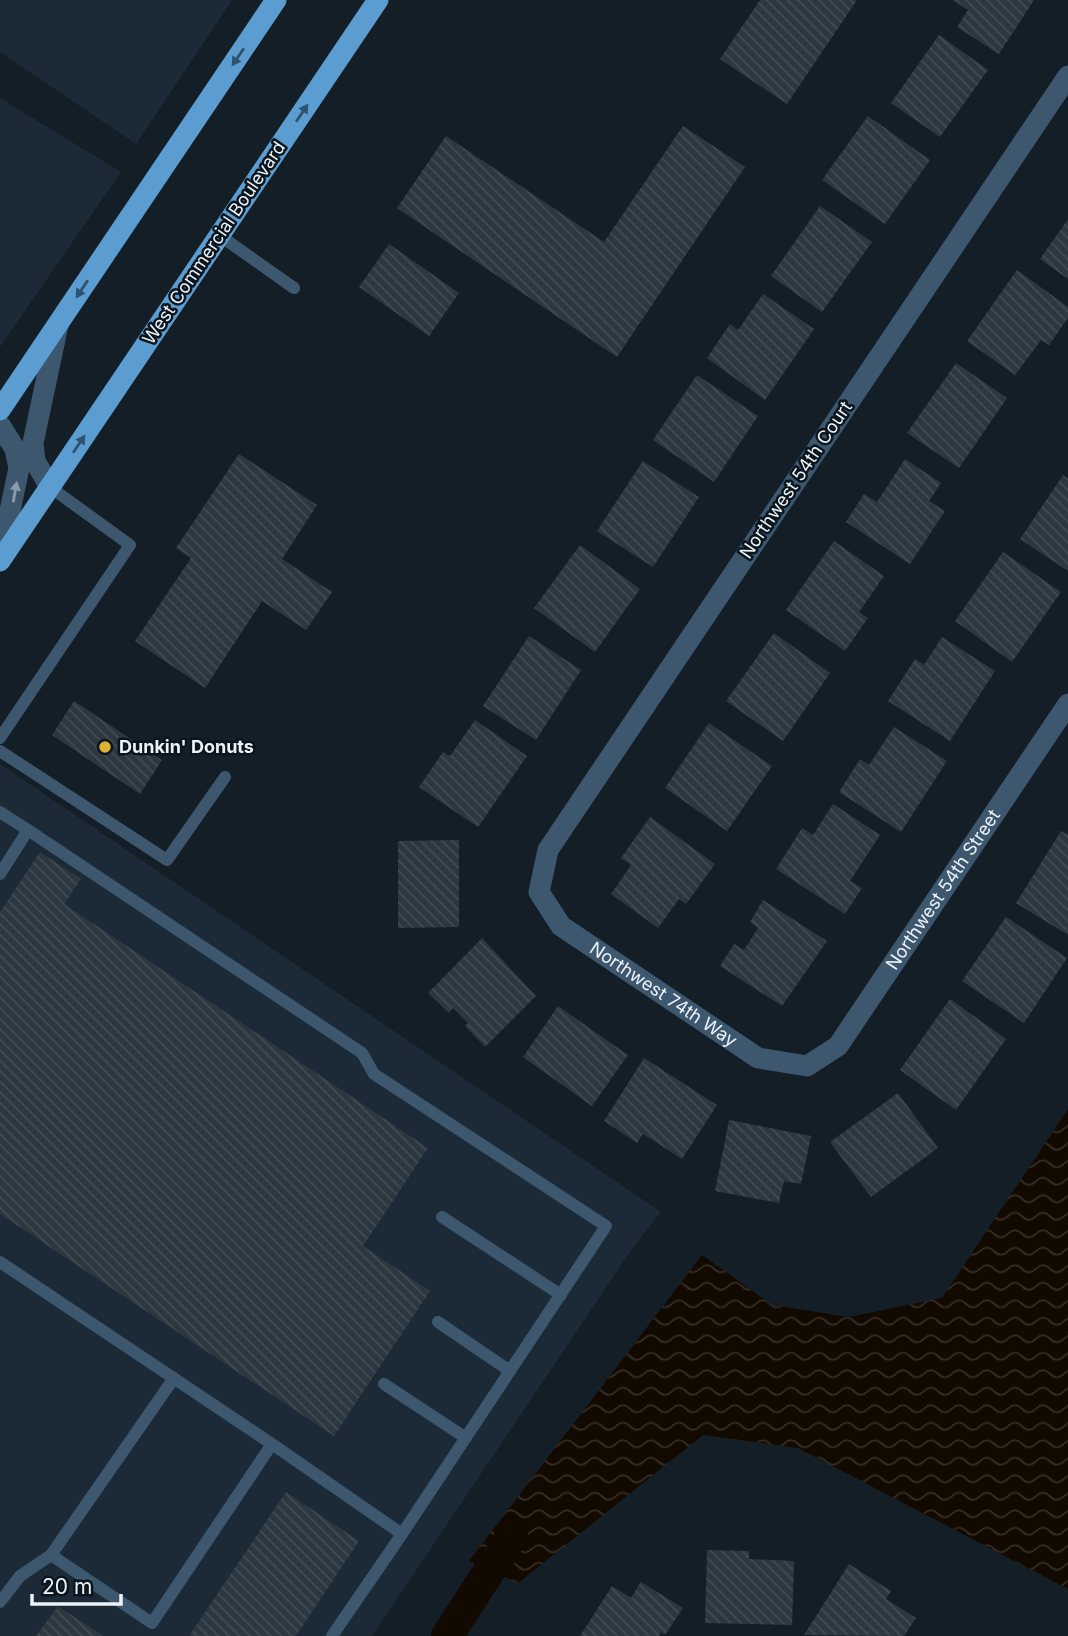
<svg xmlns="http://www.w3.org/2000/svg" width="1068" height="1636" viewBox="0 0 1068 1636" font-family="Inter,sans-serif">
	<defs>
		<pattern id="water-waves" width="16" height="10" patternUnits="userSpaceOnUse" patternTransform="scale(1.75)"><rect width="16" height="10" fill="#120900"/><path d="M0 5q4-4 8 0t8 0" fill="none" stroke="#352d26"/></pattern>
		<pattern id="building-back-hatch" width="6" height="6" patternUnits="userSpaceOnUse" patternTransform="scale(1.75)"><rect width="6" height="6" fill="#2d3740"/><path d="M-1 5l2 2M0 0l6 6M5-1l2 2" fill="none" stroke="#414b53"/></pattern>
	</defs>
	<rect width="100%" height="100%" fill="#141e26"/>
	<path fill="#1b2a36" d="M 0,0 L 232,0 L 136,144 L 0,52 Z
		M 0,98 L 121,172 L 0,347 Z
		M 0,764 L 661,1212 L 634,1246 L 372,1636 L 0,1636 Z"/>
	<path fill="url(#water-waves)" d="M 1068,1109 L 1068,1589 L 798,1448 L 703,1435 L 518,1583 L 469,1561 L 702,1255 L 772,1305 L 849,1317 L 942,1298 Z"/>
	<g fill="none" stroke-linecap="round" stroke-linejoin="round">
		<path stroke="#120900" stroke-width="32" d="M 447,1636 L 512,1536"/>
	</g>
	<path fill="url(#building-back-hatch)" d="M 760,0 L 857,0 L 787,104 L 720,59 Z
		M 953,0 L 1034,0 L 999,54 L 957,27 L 968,10 Z
		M 939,35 L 988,70 L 940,137 L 891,103 Z
		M 868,116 L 930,160 L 885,224 L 822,180 Z
		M 683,126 L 745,167 L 617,357 L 397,208 L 446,136 L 604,242 Z
		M 820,206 L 872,242 L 822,312 L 771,276 Z
		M 1068,219 L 1068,279 L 1040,259 Z
		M 389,244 L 459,293 L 429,336 L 359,287 Z
		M 1017,270 L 1068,307 L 1068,318 L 1049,345 L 1041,340 L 1015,375 L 967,341 Z
		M 763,294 L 814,329 L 765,400 L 707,358 L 730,324 L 738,330 Z
		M 956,363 L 1007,398 L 959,468 L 907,433 Z
		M 697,375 L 758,416 L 714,482 L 653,440 Z
		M 239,454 L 317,505 L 282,559 L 332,592 L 306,630 L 262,601 L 205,688 L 135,641 L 191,558 L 176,548 Z
		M 905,459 L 941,483 L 929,501 L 945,511 L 910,564 L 846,522 L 864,494 L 877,502 Z
		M 643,461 L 699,497 L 653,567 L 597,531 Z
		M 1063,475 L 1068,479 L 1068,571 L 1020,539 Z
		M 834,541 L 884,576 L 859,612 L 868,618 L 845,651 L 786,610 Z
		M 580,545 L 640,589 L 595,652 L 534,608 Z
		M 1003,552 L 1061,592 L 1012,662 L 955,621 Z
		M 774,633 L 830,673 L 783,741 L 726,701 Z
		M 529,636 L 581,670 L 536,740 L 483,706 Z
		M 942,637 L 995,671 L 950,741 L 888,701 L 915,659 L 924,665 Z
		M 74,701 L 162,760 L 140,794 L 52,735 Z
		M 475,720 L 527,756 L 478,827 L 419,787 L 443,752 L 450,756 Z
		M 709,723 L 772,766 L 727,831 L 665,788 Z
		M 894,727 L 947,761 L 901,832 L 839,792 L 860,759 L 869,765 Z
		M 833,804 L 880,835 L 850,881 L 862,888 L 845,914 L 776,869 L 802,828 L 813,835 Z
		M 650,817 L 715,864 L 686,904 L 679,899 L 658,928 L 611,894 L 631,865 L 621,858 Z
		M 1061,831 L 1068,835 L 1068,935 L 1016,903 Z
		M 459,840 L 459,927 L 398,928 L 398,841 Z
		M 40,852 L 81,879 L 64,904 L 428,1148 L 363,1246 L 430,1291 L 334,1436 L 0,1214 L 0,912 Z
		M 763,900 L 827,941 L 782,1006 L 720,966 L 734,944 L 744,950 L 758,928 L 750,922 Z
		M 1006,917 L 1067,958 L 1024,1023 L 962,981 Z
		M 482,938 L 536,996 L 485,1047 L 465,1026 L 468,1023 L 453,1008 L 449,1013 L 428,993 Z
		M 950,999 L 1006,1039 L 956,1110 L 900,1070 Z
		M 558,1006 L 628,1055 L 592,1106 L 523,1057 Z
		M 644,1058 L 717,1105 L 682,1159 L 643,1134 L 637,1143 L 604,1121 Z
		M 898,1093 L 938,1148 L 871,1197 L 830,1142 Z
		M 729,1120 L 811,1136 L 801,1184 L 784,1181 L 779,1203 L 715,1191 Z
		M 286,1492 L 359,1541 L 296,1636 L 189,1636 Z
		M 707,1550 L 749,1551 L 749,1559 L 794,1561 L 792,1625 L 705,1623 Z
		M 849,1564 L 891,1591 L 886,1599 L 916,1618 L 904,1636 L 804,1635 Z
		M 641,1582 L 683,1608 L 665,1635 L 661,1632 L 659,1636 L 580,1636 L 612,1586 L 631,1598 Z
		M 58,1606 L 103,1636 L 36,1636 Z"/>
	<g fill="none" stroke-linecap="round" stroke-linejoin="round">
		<path stroke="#3c576e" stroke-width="12" d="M 219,235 L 294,288
			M 0,738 L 130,545 L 50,487
			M 0,751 L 167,860 L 225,777
			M 0,812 L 28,830 L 0,874
			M 28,830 L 362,1053 L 374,1074 L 606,1226 L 402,1534
			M 442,1217 L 561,1295
			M 0,1262 L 272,1444 L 152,1623 L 51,1555
			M 438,1322 L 510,1371
			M 384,1384 L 466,1438
			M 272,1444 L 402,1534 L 332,1636
			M 0,1602 L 20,1576 L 51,1555 L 174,1378"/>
		<g stroke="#3c576e" stroke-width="21">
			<path id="s1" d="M 1068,76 L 548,850 L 539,892 L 561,926 L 758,1058 L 807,1066 L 838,1046 L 1068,704"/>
			<path d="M 0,425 L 15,449 L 19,468 L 0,558"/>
			<path d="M 50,487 L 35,461 L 33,443 L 58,325"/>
		</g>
		<path stroke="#5b9cd1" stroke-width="21" d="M 0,410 L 276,0
			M 0,561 L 378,0"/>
	</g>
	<defs><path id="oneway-solid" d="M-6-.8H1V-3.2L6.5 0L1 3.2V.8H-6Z" transform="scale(1.75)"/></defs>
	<g fill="#2f526e">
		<use href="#oneway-solid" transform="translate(238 57) rotate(124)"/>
		<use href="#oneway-solid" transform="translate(302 113) rotate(-56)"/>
		<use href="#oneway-solid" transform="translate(82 289) rotate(124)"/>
		<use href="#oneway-solid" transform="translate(79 444) rotate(-56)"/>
	</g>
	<use fill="#8b9dac" href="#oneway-solid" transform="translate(15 492) rotate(-80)"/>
	<circle fill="#ddb133" stroke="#0b151d" stroke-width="2.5" cx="105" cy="747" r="7"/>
	<g text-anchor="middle" stroke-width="5" stroke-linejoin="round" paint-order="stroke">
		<g font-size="18" fill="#ecf2f8" stroke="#0b151d">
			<text transform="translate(214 243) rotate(-56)" y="6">West Commercial Boulevard</text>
			<text transform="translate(796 480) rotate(-56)" y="6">Northwest 54th Court</text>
			<text dy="6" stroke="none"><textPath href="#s1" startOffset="1528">Northwest 54th Street</textPath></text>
			<text dy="6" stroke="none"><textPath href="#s1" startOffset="1139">Northwest 74th Way</textPath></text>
		</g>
		<g font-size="18" font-weight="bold" fill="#ecf2f8" stroke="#0b151d" text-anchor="start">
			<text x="119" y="753">Dunkin' Donuts</text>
		</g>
	</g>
	<path d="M32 1594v10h89v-10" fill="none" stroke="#ecf2f8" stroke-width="3.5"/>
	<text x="42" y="1594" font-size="21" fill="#ecf2f8" stroke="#0b151d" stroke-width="5" paint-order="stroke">20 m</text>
</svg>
